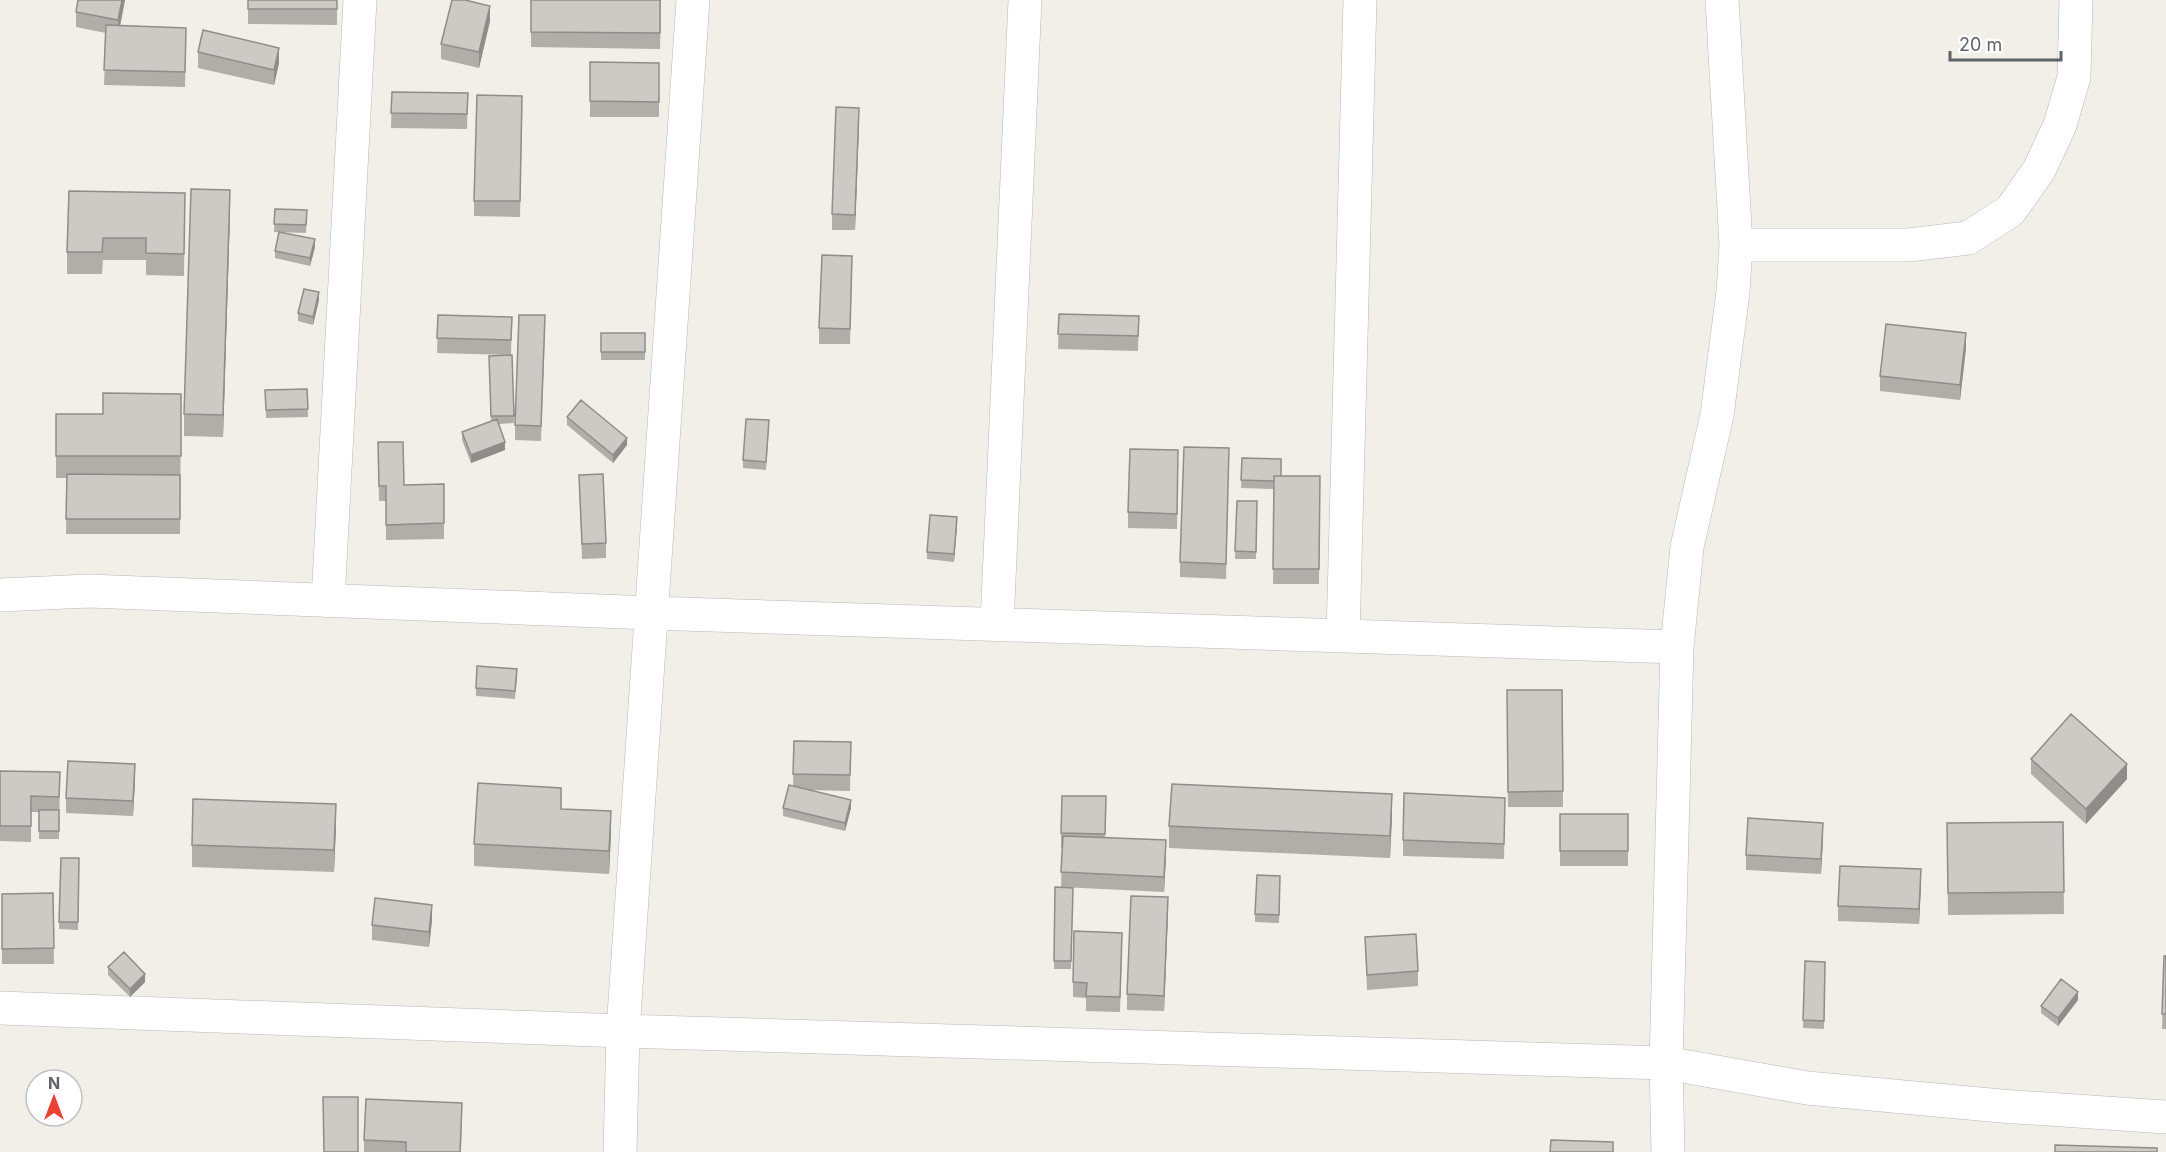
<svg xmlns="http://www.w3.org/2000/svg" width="2166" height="1152" viewBox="0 0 2166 1152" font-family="Inter,sans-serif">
	<rect width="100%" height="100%" fill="#f1efe8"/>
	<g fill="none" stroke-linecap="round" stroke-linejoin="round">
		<defs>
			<path id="minor" d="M 1736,245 L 1909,245 L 1968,238 L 2010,211 L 2039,170 L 2060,125 L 2074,77 L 2076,0
				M 0,595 L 89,591 L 652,613 L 1677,647
				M 328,601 L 360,0
				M 997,624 L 1025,0
				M 1343,636 L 1360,0
				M 0,1008 L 623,1031 L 1666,1063 L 1807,1088 L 2001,1106 L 2166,1117
				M 620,1152 L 623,1031 L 693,0
				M 1668,1152 L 1666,1063 L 1677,647 L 1687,547 L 1717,415 L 1733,292 L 1736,245 L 1722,0"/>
		</defs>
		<use href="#minor" stroke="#b5b8bc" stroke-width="34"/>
		<use href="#minor" stroke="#fff" stroke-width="33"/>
	</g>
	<path fill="#afaea9" d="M 78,0 L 125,0 L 120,25 L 186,28 L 185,87 L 104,85 L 106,33 L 76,27 L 76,12 Z
		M 248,0 L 337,0 L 337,25 L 248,24 Z
		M 531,0 L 661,0 L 660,49 L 531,47 Z
		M 490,21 L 479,68 L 441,59 L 441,44 Z
		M 198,52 L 279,63 L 274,85 L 198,68 Z
		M 590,62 L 659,63 L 659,117 L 590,117 Z
		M 392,92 L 468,93 L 467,129 L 391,128 Z
		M 522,111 L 520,217 L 474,216 L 474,201 Z
		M 859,123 L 855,230 L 832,230 L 832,214 Z
		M 185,193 L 184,276 L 146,275 L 146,260 L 103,260 L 102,274 L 67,274 L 67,252 Z
		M 275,209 L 307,210 L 306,233 L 274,232 Z
		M 230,212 L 223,437 L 184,436 L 184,414 Z
		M 315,247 L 310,266 L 275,258 L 275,251 Z
		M 852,271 L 850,344 L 819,344 L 819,328 Z
		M 319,300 L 313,325 L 298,321 L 298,313 Z
		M 1059,314 L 1139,316 L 1138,351 L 1058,349 Z
		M 438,315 L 512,317 L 511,355 L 437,353 Z
		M 545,331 L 541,441 L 515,440 L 515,425 Z
		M 601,333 L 645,333 L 645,360 L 601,360 Z
		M 1966,348 L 1960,400 L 1880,391 L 1880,376 Z
		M 512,355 L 514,423 L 499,424 L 505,450 L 471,463 L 462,440 L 462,432 L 491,422 L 489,356 Z
		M 307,389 L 308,417 L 266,418 L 265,390 Z
		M 181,394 L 180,534 L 66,534 L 67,478 L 56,478 L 56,414 L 103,414 Z
		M 567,417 L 627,445 L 613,463 L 567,425 Z
		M 769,428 L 766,470 L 743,468 L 743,460 Z
		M 1229,448 L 1226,579 L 1180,577 L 1180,562 Z
		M 378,458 L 404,485 L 444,484 L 444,539 L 386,540 L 386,501 L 379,501 Z
		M 1242,458 L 1281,476 L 1320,476 L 1319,584 L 1273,584 L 1274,489 L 1241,488 Z
		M 1178,465 L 1177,529 L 1128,528 L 1128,512 Z
		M 579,475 L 606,543 L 606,558 L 582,559 Z
		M 1237,501 L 1257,501 L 1256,559 L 1235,559 Z
		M 957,525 L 954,562 L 927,559 L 927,552 Z
		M 517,677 L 515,699 L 476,696 L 476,688 Z
		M 1507,690 L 1562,690 L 1563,807 L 1508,807 Z
		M 794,741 L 851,742 L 850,791 L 807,790 L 851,808 L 845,831 L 783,816 L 783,808 L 793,787 Z
		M 2031,759 L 2127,779 L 2086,824 L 2031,774 Z
		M 0,771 L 60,772 L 59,839 L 39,839 L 39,812 L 31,812 L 31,842 L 0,841 Z
		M 135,780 L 133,816 L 66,813 L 66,798 Z
		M 1106,812 L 1105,838 L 1166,856 L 1164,892 L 1061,887 L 1062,848 L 1061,848 L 1061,833 Z
		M 1505,813 L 1504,859 L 1403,856 L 1403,840 Z
		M 1560,814 L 1628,814 L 1628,866 L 1560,866 Z
		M 1392,816 L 1390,858 L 1169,848 L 1169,826 Z
		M 2063,822 L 2064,914 L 1948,915 L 1947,823 Z
		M 336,826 L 334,872 L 192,867 L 192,845 Z
		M 611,833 L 609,874 L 474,866 L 474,844 Z
		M 1823,838 L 1821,874 L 1746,870 L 1746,855 Z
		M 61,858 L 79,858 L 78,930 L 59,929 Z
		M 1280,876 L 1279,923 L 1255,922 L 1255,914 Z
		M 1921,885 L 1919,924 L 1838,921 L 1838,906 Z
		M 1055,887 L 1073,888 L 1071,969 L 1054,969 Z
		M 53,893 L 54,964 L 2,964 L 2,894 Z
		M 1168,912 L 1164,1011 L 1127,1010 L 1127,994 Z
		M 432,920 L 429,947 L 372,940 L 372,925 Z
		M 1365,937 L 1418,971 L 1418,986 L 1367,990 Z
		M 1122,948 L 1120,1012 L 1086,1011 L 1086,998 L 1073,997 L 1073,982 Z
		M 2164,956 L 2166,956 L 2166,1029 L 2162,1029 Z
		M 1805,961 L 1825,962 L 1824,1029 L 1803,1028 Z
		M 108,967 L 145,982 L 130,997 L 108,975 Z
		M 2078,1000 L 2058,1026 L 2041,1013 L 2041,1006 Z
		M 462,1118 L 461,1152 L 364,1152 L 364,1140 Z"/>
	<path fill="#8f8d8a" d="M 122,0 L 125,0 L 118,36 L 118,20 Z
		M 490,6 L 490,21 L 479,68 L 479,52 Z
		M 279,48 L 279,63 L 274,85 L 274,70 Z
		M 859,108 L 859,123 L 855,230 L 855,215 Z
		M 230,190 L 230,212 L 223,437 L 223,415 Z
		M 315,239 L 315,247 L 310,266 L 310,258 Z
		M 319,292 L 319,300 L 313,325 L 313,317 Z
		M 1966,333 L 1966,348 L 1960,400 L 1960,385 Z
		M 627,438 L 627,445 L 613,463 L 613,455 Z
		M 505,442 L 505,450 L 471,463 L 471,455 Z
		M 957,517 L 957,525 L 954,562 L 954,554 Z
		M 135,764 L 135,780 L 133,816 L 133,801 Z
		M 2127,764 L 2127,779 L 2086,824 L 2086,809 Z
		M 1392,794 L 1392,816 L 1390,858 L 1390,836 Z
		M 851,800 L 851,808 L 845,831 L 845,823 Z
		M 336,804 L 336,826 L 334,872 L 334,850 Z
		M 611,811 L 611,833 L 609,874 L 609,851 Z
		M 1823,823 L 1823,838 L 1821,874 L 1821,859 Z
		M 1166,840 L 1166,856 L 1164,892 L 1164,877 Z
		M 1921,869 L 1921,885 L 1919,924 L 1919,909 Z
		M 1168,897 L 1168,912 L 1164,1011 L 1164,996 Z
		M 432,905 L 432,920 L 429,947 L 429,932 Z
		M 145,974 L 145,982 L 130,997 L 130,989 Z
		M 2078,992 L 2078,1000 L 2058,1026 L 2058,1018 Z"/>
	<path fill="#cccac5" stroke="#8f8d8a" stroke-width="1.5" d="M 78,0 L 122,0 L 118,20 L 76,12 Z
		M 248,0 L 337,0 L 337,9 L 248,9 Z
		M 452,0 L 465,0 L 490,6 L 479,52 L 441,44 Z
		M 531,0 L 660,0 L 660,33 L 531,32 Z
		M 106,25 L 186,28 L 185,72 L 104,70 Z
		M 203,30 L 279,48 L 274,70 L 198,52 Z
		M 590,62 L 659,63 L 659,102 L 590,101 Z
		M 392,92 L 468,93 L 467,114 L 391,113 Z
		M 477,95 L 522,96 L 520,201 L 474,201 Z
		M 836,107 L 859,108 L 855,215 L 832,214 Z
		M 191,189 L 230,190 L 223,415 L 184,414 Z
		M 69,191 L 185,193 L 184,254 L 146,253 L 146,238 L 103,238 L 102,252 L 67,252 Z
		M 275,209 L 307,210 L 306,225 L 274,224 Z
		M 279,232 L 315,239 L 310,258 L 275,251 Z
		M 822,255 L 852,256 L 850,329 L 819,328 Z
		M 304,289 L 319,292 L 313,317 L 298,313 Z
		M 1059,314 L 1139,316 L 1138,336 L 1058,334 Z
		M 438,315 L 512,317 L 511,340 L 437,338 Z
		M 519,315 L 545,315 L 541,426 L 515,425 Z
		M 1886,324 L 1966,333 L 1960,385 L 1880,376 Z
		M 601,333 L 645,333 L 645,352 L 601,352 Z
		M 512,355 L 514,416 L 491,416 L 489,356 Z
		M 307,389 L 308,409 L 266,410 L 265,390 Z
		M 103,393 L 181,394 L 181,456 L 56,456 L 56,414 L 103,414 Z
		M 581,400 L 627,438 L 613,455 L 567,417 Z
		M 497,419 L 505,442 L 471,455 L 462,432 Z
		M 746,419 L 769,420 L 766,462 L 743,460 Z
		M 378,442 L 403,442 L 404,485 L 444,484 L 444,523 L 386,525 L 386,486 L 379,486 Z
		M 1184,447 L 1229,448 L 1226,564 L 1180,562 Z
		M 1130,449 L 1178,450 L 1177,514 L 1128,512 Z
		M 1242,458 L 1281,459 L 1281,476 L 1274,476 L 1274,481 L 1241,480 Z
		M 67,474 L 180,475 L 180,519 L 66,519 Z
		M 603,474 L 606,543 L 582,544 L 579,475 Z
		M 1274,476 L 1320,476 L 1319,569 L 1273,569 Z
		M 1237,501 L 1257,501 L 1256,552 L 1235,551 Z
		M 930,515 L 957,517 L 954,554 L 927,552 Z
		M 477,666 L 517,669 L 515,691 L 476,688 Z
		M 1507,690 L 1562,690 L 1563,791 L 1508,792 Z
		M 2071,714 L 2127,764 L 2086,809 L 2031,759 Z
		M 794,741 L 851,742 L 850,775 L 793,774 Z
		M 68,761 L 135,764 L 133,801 L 66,798 Z
		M 0,771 L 60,772 L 59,797 L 31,796 L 31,826 L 0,826 Z
		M 478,783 L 561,788 L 561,809 L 611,811 L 609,851 L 474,844 Z
		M 1172,784 L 1392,794 L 1390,836 L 1169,826 Z
		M 789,785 L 851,800 L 845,823 L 783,808 Z
		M 1404,793 L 1505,798 L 1504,844 L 1403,840 Z
		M 1062,796 L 1106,796 L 1105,834 L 1061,833 Z
		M 193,799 L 336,804 L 334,850 L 192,845 Z
		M 39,810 L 59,810 L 59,831 L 39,831 Z
		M 1560,814 L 1628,814 L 1628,851 L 1560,851 Z
		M 1748,818 L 1823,823 L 1821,859 L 1746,855 Z
		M 2063,822 L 2064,892 L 1948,893 L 1947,823 Z
		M 1063,836 L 1166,840 L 1164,877 L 1061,872 Z
		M 61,858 L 79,858 L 78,922 L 59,922 Z
		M 1840,866 L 1921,869 L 1919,909 L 1838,906 Z
		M 1257,875 L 1280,876 L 1279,915 L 1255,914 Z
		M 1055,887 L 1073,888 L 1071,961 L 1054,961 Z
		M 53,893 L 54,948 L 2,949 L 2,894 Z
		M 1131,896 L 1168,897 L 1164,996 L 1127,994 Z
		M 375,898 L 432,905 L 429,932 L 372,925 Z
		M 1074,931 L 1122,933 L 1120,997 L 1086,996 L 1087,983 L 1073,982 Z
		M 1416,934 L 1418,971 L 1367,975 L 1365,937 Z
		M 124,952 L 145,974 L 130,989 L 108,967 Z
		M 2164,956 L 2166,956 L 2166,1014 L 2162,1014 Z
		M 1805,961 L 1825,962 L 1824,1021 L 1803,1020 Z
		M 2061,979 L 2078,992 L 2058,1018 L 2041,1006 Z
		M 323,1097 L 358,1097 L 358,1152 L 324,1152 Z
		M 366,1099 L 462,1103 L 460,1152 L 406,1152 L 406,1142 L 364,1140 Z
		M 1551,1140 L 1613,1142 L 1613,1152 L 1550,1152 Z
		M 2055,1145 L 2157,1148 L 2157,1152 L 2055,1152 Z"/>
	<g transform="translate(54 1098)"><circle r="28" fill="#ffffff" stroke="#bfc1c3" stroke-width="1.5"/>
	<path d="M0-4.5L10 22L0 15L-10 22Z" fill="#ea4335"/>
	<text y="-9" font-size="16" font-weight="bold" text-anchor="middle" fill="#5f6368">N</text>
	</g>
	<path d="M1950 51v9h111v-9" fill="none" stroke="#5f6368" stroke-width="3"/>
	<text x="1959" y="51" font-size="18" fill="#5f6368" stroke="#ffffff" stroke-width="4.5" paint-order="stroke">20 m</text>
</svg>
